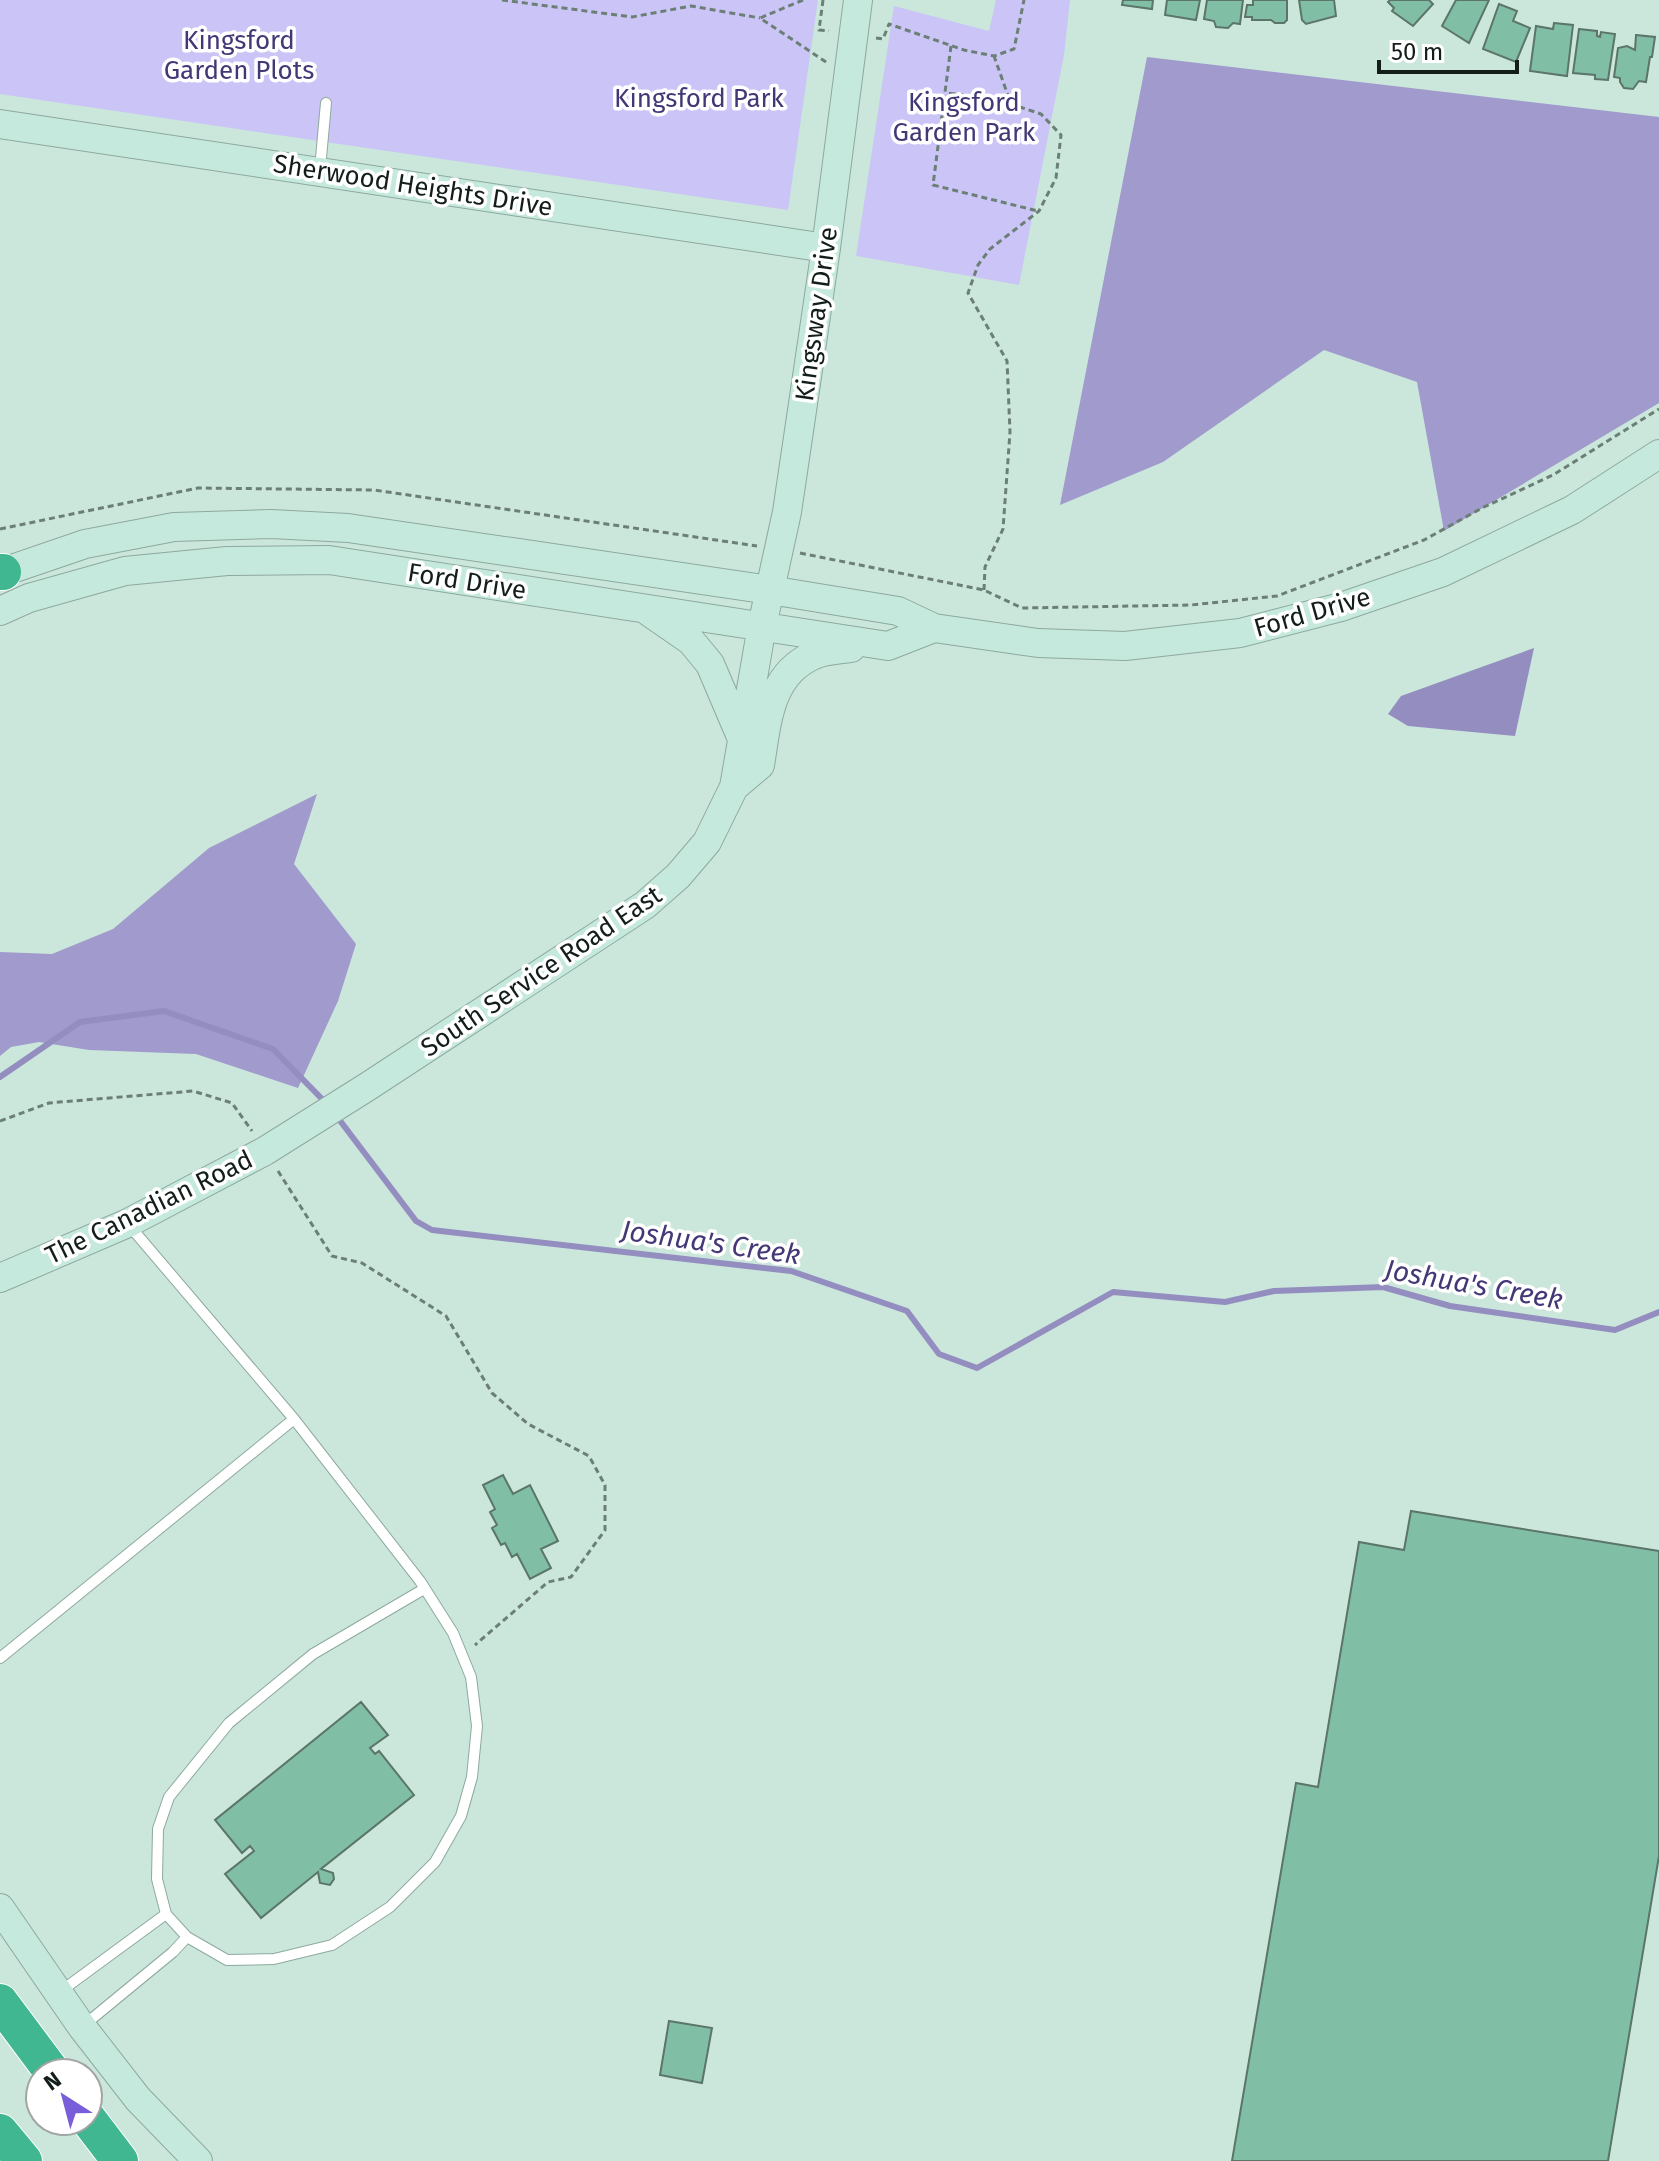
<svg xmlns="http://www.w3.org/2000/svg" width="1659" height="2161" viewBox="0 0 1659 2161" font-family="'Fira Sans',sans-serif">
	<rect width="100%" height="100%" fill="#cbe7db"/>
	<path fill="#cac5f6" d="M 0,0 L 818,0 L 788,210 L 0,94 Z
		M 996,0 L 1070,0 L 1064,55 L 1019,285 L 856,256 L 894,6 L 989,31 Z"/>
	<path fill="#a09acd" d="M 1147,57 L 1659,117 L 1659,403 L 1444,531 L 1417,382 L 1324,350 L 1163,462 L 1060,505 Z
		M 317,794 L 294,864 L 356,944 L 338,1001 L 298,1088 L 196,1054 L 89,1050 L 39,1042 L 11,1047 L 0,1056 L 0,952 L 52,954 L 113,929 L 209,848 Z"/>
	<path fill="#948ec0" d="M 1534,648 L 1515,736 L 1408,726 L 1388,714 L 1401,696 Z"/>
	<g fill="none" stroke-linecap="round" stroke-linejoin="round">
		<path stroke="#948ec0" stroke-width="6" d="M 0,1077 L 80,1022 L 164,1011 L 273,1049 L 325,1102
			M 335,1114 L 416,1221 L 432,1230 L 791,1271 L 907,1311 L 939,1354 L 977,1368 L 1113,1292 L 1225,1302 L 1274,1291 L 1383,1287 L 1450,1306 L 1615,1330 L 1659,1312"/>
	</g>
	<path fill="#80bea5" stroke="#5b756a" stroke-width="2" d="M 1123,0 L 1153,0 L 1152,9 L 1122,5 Z
		M 1167,0 L 1200,0 L 1196,20 L 1165,15 Z
		M 1207,0 L 1243,0 L 1240,24 L 1233,23 L 1228,28 L 1216,27 L 1214,21 L 1204,19 Z
		M 1253,0 L 1287,0 L 1287,20 L 1284,23 L 1275,23 L 1271,20 L 1252,20 L 1252,17 L 1245,17 L 1247,5 L 1253,5 Z
		M 1299,0 L 1334,0 L 1336,16 L 1306,24 L 1302,20 Z
		M 1390,0 L 1429,0 L 1433,4 L 1413,26 L 1392,11 L 1394,8 L 1388,2 Z
		M 1456,0 L 1489,0 L 1469,43 L 1442,26 Z
		M 1499,4 L 1517,11 L 1513,21 L 1530,28 L 1516,62 L 1483,49 Z
		M 1554,23 L 1573,25 L 1567,76 L 1530,71 L 1536,26 L 1553,29 Z
		M 1579,29 L 1597,31 L 1597,36 L 1600,37 L 1601,32 L 1615,34 L 1608,80 L 1595,79 L 1595,75 L 1573,73 Z
		M 1636,35 L 1655,37 L 1652,57 L 1650,57 L 1646,82 L 1639,81 L 1633,89 L 1624,88 L 1620,82 L 1620,78 L 1614,77 L 1618,48 L 1627,46 L 1635,50 Z
		M 950,93 L 966,95 L 965,110 L 949,108 Z
		M 503,1475 L 513,1494 L 530,1485 L 558,1541 L 541,1549 L 551,1568 L 530,1579 L 517,1554 L 512,1557 L 505,1543 L 501,1545 L 492,1528 L 497,1525 L 490,1512 L 495,1509 L 483,1485 Z
		M 1411,1511 L 1659,1551 L 1659,1856 L 1608,2161 L 1232,2161 L 1296,1783 L 1318,1787 L 1359,1542 L 1404,1550 Z
		M 361,1702 L 388,1735 L 370,1748 L 375,1754 L 379,1751 L 414,1795 L 321,1869 L 333,1873 L 334,1879 L 330,1885 L 320,1883 L 318,1872 L 261,1918 L 225,1874 L 254,1851 L 250,1846 L 242,1853 L 215,1820 Z
		M 669,2021 L 712,2028 L 702,2083 L 660,2075 Z"/>
	<g fill="none" stroke-linecap="round" stroke-linejoin="round">
		<defs>
			<path id="lane" d="M 320,169 L 326,103
				M 128,1224 L 294,1419 L 420,1581 L 453,1633 L 471,1677 L 477,1726 L 472,1777 L 461,1816 L 435,1862 L 390,1907 L 332,1945 L 274,1959 L 227,1960 L 187,1937 L 166,1914 L 157,1879 L 158,1829 L 169,1797 L 229,1723 L 313,1654 L 424,1589
				M 0,1658 L 294,1419
				M 61,1991 L 166,1914
				M 83,2026 L 173,1952 L 187,1937"/>
			<path id="secondary" d="M 0,124 L 826,248
				M 0,573 L 85,544 L 174,527 L 271,524 L 348,528 L 770,590 L 898,611 L 934,628 L 1038,643 L 1125,646 L 1240,633 L 1341,607 L 1443,572 L 1572,510 L 1659,454
				M 0,611 L 29,598 L 125,571 L 227,561 L 329,560 L 888,646 L 934,628
				M 649,612 L 691,641 L 710,664 L 742,739
				M 734,787 L 760,765 C 767,723 769,674 814,655 C 825,650 839,650 851,648
				M 0,1278 L 128,1223 L 265,1151 L 367,1087 L 645,905 L 678,876 L 707,842 L 734,787 L 762,626 L 787,512 L 826,248 L 858,0
				M 0,1908 L 82,2027 L 138,2099 L 198,2161"/>
			<path id="highway" d="M 0,572 L 3,572
				M 0,2002 L 53,2073
				M 88,2119 L 120,2161
				M 0,2132 L 24,2161"/>
		</defs>
		<use href="#lane" stroke="#8ea99d" stroke-width="12"/>
		<use href="#secondary" stroke="#8ea99d" stroke-width="30"/>
		<use href="#highway" stroke="#fff" stroke-width="38"/>
		<path stroke="#6c7f76" stroke-width="3" stroke-dasharray="6 4" stroke-linecap="butt" d="M 502,0 L 632,17 L 691,6 L 760,18
			M 803,0 L 760,18 L 826,62
			M 823,0 L 819,30 L 829,31
			M 876,38 L 883,39 L 889,24 L 964,50 L 994,56 L 1014,49 L 1024,0
			M 951,46 L 933,185 L 1038,211
			M 0,529 L 198,488 L 374,490 L 757,546
			M 800,553 L 984,590 L 1022,608 L 1191,605 L 1277,596 L 1424,540 L 1482,508 L 1553,475 L 1659,409
			M 984,590 L 985,567 L 1003,529 L 1010,432 L 1007,361 L 968,293 L 978,265 L 990,249 L 1039,211 L 1056,178 L 1061,135 L 1041,114 L 1011,104 L 994,56
			M 0,1121 L 49,1103 L 193,1091 L 232,1103 L 252,1131
			M 278,1171 L 332,1256 L 362,1263 L 446,1316 L 492,1393 L 528,1424 L 589,1456 L 605,1485 L 605,1530 L 571,1577 L 548,1582 L 475,1645"/>
		<use href="#lane" stroke="#fff" stroke-width="10"/>
		<use href="#secondary" stroke="#c6e9de" stroke-width="28"/>
		<use href="#highway" stroke="#40b791" stroke-width="36"/>
	</g>
	<g text-anchor="middle" stroke-width="7" stroke-linejoin="round" paint-order="stroke">
		<g font-size="26" fill="#433776" stroke="#fff">
			<text x="239" y="49">Kingsford<tspan x="239" dy="30">Garden Plots</tspan></text>
			<text x="699" y="107">Kingsford Park</text>
			<text x="964" y="111">Kingsford<tspan x="964" dy="30">Garden Park</tspan></text>
		</g>
		<g font-size="26" fill="#131e19" stroke="#fff">
			<text transform="translate(413 185) rotate(9)" y="9">Sherwood Heights Drive</text>
			<text transform="translate(816 314) rotate(-82)" y="9">Kingsway Drive</text>
			<text transform="translate(467 581) rotate(9)" y="9">Ford Drive</text>
			<text transform="translate(1312 612) rotate(-16)" y="9">Ford Drive</text>
			<text transform="translate(541 971) rotate(-34)" y="9">South Service Road East</text>
			<text transform="translate(149 1207) rotate(-26)" y="9">The Canadian Road</text>
		</g>
		<g font-size="28" font-style="italic" fill="#443877" stroke="#fff">
			<text transform="translate(711 1242) rotate(8)" y="10">Joshua's Creek</text>
			<text transform="translate(1474 1284) rotate(10)" y="10">Joshua's Creek</text>
		</g>
	</g>
	<g transform="translate(64 2097) rotate(324)"><circle r="38" fill="#ffffff" stroke="#a1a5a3" stroke-width="2"/>
	<path d="M0-6L14 30L0 20L-14 30Z" fill="#785ed8"/>
	<text y="-12" font-size="22" font-weight="bold" text-anchor="middle" fill="#131e19">N</text>
	</g>
	<path d="M1379 60v12h138v-12" fill="none" stroke="#131e19" stroke-width="4"/>
	<text x="1391" y="60" font-size="24" fill="#131e19" stroke="#ffffff" stroke-width="6" paint-order="stroke">50 m</text>
</svg>
